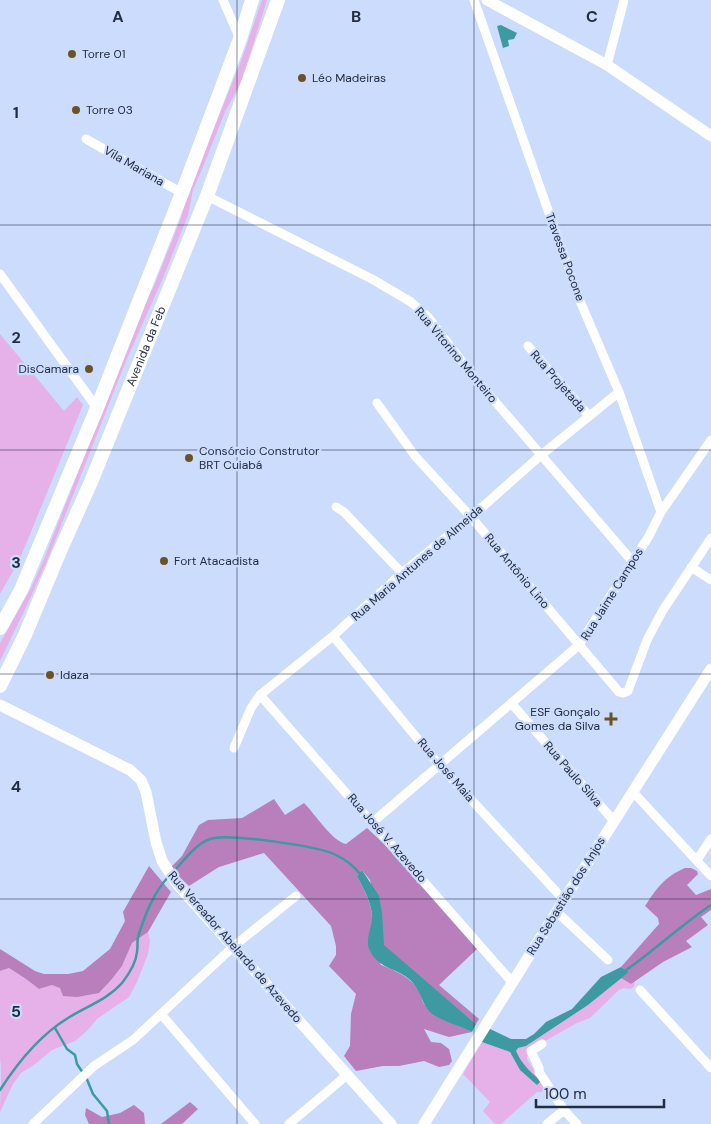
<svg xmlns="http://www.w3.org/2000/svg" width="711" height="1124" viewBox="0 0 711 1124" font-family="'DM Sans',sans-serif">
	<rect width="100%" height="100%" fill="#ccdcfc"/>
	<path fill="#e6b1e9" d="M 262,0 L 267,0 L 242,80 L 225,112 L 203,167 L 193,190 L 188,215 L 163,278 L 126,361 L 47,561 L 27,605 L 0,661 L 0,643 L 31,588 L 44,559 L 144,304 L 154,286 L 181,218 L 190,186 L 240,64 Z
		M 0,334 L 64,411 L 77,397 L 83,405 L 19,561 L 0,594 Z
		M 148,932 L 150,941 L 148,954 L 137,982 L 129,997 L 97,1019 L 87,1031 L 75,1041 L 52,1050 L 34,1065 L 21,1073 L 13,1084 L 0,1112 C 0,1103 2,1064 0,1060 L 0,971 L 9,968 L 26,979 L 39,989 L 52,985 L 99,993 L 112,979 L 122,966 L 132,943 Z
		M 621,978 L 631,984 L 635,981 L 634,987 L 630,989 L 624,988 L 619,990 L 590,1018 L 577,1023 L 543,1042 L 532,1045 L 528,1050 L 527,1059 L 546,1089 L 542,1092 L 537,1092 L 501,1124 L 495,1124 L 483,1111 L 490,1102 L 463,1074 L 482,1042 L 510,1052 L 520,1070 L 540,1081 C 530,1072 522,1064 516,1051 L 518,1048 L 526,1046 L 588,1005 Z"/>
	<path fill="#b87fbc" d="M 274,799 L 285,815 L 304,803 C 315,814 332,841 346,844 L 367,828 L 384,844 L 477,949 L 439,985 L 479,1019 L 476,1024 L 383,945 L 370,880 L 362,870 L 357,876 C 368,898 377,912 369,936 L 381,965 C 396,971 411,977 419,991 C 421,996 422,1002 425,1005 C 437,1019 457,1024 472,1032 L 449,1037 L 424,1029 L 431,1042 L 441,1043 L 449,1049 L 452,1061 L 449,1065 L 439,1067 L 424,1061 L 399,1066 L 383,1066 L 356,1071 L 344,1056 L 350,1046 L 351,1014 L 356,994 L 329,966 L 336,955 L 336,946 L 331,926 L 264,853 L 219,867 L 189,886 L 170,868 L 182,856 L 199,825 L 208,820 L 242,818 Z
		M 149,866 L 171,892 L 148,932 L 132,943 L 122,966 L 112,979 L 99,993 L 77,997 L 63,996 L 60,988 L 52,985 L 39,989 L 26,979 L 9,968 L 0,971 L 0,949 L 35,971 L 44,974 L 68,974 L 83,971 L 110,949 L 125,921 L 123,912 Z
		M 685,868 L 691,868 L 697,871 L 698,874 L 687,885 L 696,895 L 711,889 L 711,910 L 701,917 L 708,925 L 686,941 L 692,947 L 663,962 L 631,984 L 621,978 L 629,972 L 621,967 L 659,924 L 658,918 L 645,906 C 657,888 664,877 685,868 Z
		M 190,1102 L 198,1109 L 182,1124 L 161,1124 Z
		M 134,1105 L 144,1113 L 145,1124 L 89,1124 L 85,1115 L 86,1108 L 102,1117 L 120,1113 Z"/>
	<path fill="#3d99a2" d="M 501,25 L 517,33 L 514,39 L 508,40 L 509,46 L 503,48 L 497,26 Z
		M 362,870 L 379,896 L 382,913 L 384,945 L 476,1024 L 472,1032 C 461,1026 438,1020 430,1012 C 422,1004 421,992 413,983 C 400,967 380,972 369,949 C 365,939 373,925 372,915 C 371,901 363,888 357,876 Z
		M 621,967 L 629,972 L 588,1005 L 526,1046 L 518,1048 L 516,1051 C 522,1064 530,1072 541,1081 L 537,1085 L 520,1070 L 510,1052 L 482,1042 L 490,1029 L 511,1039 L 526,1039 L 534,1034 L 546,1022 L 572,1009 L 601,977 Z"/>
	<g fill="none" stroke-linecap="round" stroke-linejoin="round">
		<path stroke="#3d99a2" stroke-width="2.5" d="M 173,872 C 184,861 195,844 210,839 C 227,833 319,846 336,855 C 346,860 354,866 360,874
			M 625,971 C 655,950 681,925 711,905
			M 55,1028 L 67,1049 L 75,1055 L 77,1064 L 83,1073
			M 86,1077 L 93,1094 L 107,1111 L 109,1124
			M 0,1090 C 18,1062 40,1035 68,1018 C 87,1006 107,1000 122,983 C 129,974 136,963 137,952 C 138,947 137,942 138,937 C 145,915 153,893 169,876"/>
		<path stroke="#fff" stroke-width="9" d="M 223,0 L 240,39
			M 474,0 L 580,301 L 619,392 L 661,512
			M 607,65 L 624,0
			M 86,139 L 182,193
			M 207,196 L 372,279 L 411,302 L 428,317 L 469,371 L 632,561
			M 0,274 L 97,408
			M 528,346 L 588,415
			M 377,403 L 415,456 L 471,517 L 619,692 L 623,693 L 628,691 L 647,640 L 663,610 L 711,538
			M 336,507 L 344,512 L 402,573
			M 691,567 L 711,580
			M 333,636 L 440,766 L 564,900
			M 260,695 L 512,982
			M 512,704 L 614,821
			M 234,748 L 251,708 L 260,695 L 333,636 L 402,573 L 471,517 L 540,456 L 619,392
			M 633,792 L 711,876
			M 373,822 L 579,645 L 649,536 L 661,512 L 711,440
			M 697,860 L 711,839
			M 557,912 L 608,960
			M 640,990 L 711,1068
			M 161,1014 L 255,1124
			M 542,1044 L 531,1051 L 539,1068 L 539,1072 L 564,1110 L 577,1124
			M 33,1124 L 94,1066 L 133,1040 L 234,946 L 296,896
			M 289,1124 L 347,1075
			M 547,1124 L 564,1110"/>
		<path stroke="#fff" stroke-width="11" d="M 487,0 L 607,65 L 711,136
			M 0,705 L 130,770 L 141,780 L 146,792 L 156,842 L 162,861 L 177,884 L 391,1124
			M 424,1124 L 564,900 L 711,669"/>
		<g stroke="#fff" stroke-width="14">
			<path d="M 0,628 L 21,590 L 97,408 L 182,193 L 240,39 L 252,0"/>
			<path id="s1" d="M 0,686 L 25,635 L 60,551 L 91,482 L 207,196 L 278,0"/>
		</g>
	</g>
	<path fill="none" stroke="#232d41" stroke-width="1" stroke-opacity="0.55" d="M 237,0 L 237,1124M 474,0 L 474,1124M 0,225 L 711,225M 0,450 L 711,450M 0,674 L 711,674M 0,899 L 711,899"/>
	<g fill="#695323" stroke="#ccdcfc" stroke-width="2">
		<circle cx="72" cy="54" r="5"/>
		<circle cx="302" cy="78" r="5"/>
		<circle cx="76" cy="110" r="5"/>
		<circle cx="89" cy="369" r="5"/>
		<circle cx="189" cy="458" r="5"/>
		<circle cx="164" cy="561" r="5"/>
		<circle cx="50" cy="675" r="5"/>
		<path d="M608.5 711.5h5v5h5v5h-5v5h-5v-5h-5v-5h5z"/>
	</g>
	<g text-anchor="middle" stroke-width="4.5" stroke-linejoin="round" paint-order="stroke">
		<g font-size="12" fill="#232d41" stroke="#ccdcfc" text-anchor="start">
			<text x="82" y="58">Torre 01</text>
			<text x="312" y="82">Léo Madeiras</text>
			<text x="86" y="114">Torre 03</text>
			<text x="79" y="373" text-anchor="end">DisCamara</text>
			<text x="199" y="455">Consórcio Construtor<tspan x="199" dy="14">BRT Cuiabá</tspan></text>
			<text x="174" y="565">Fort Atacadista</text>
			<text x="60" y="679">Idaza</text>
			<text x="600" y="716" text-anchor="end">ESF Gonçalo<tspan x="600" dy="14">Gomes da Silva</tspan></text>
		</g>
		<g font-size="12" fill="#232d41" stroke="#ccdcfc">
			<text transform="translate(134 166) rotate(30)" y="4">Vila Mariana</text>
			<text transform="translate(565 257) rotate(70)" y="4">Travessa Pocone</text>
			<text dy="4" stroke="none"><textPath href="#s1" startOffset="370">Avenida da Feb</textPath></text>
			<text transform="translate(456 355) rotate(50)" y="4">Rua Vitorino Monteiro</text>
			<text transform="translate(558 381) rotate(49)" y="4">Rua Projetada</text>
			<text transform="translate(417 563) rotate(-41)" y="4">Rua Maria Antunes de Almeida</text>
			<text transform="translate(517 571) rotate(50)" y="4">Rua Antônio Lino</text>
			<text transform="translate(612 594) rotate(-58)" y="4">Rua Jaime Campos</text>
			<text transform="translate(446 770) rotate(49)" y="4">Rua José Maia</text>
			<text transform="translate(573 774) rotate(49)" y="4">Rua Paulo Silva</text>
			<text transform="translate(387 838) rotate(49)" y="4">Rua José V. Azevedo</text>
			<text transform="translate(566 896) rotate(-58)" y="4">Rua Sebastião dos Anjos</text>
			<text transform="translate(235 947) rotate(49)" y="4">Rua Vereador Abelardo de Azevedo</text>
		</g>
	</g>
	<g font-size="16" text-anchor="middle" font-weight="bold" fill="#232d41" stroke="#ccdcfc" stroke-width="4.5" stroke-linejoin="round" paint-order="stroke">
		<text x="118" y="22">A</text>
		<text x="356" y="22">B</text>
		<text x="592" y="22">C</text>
		<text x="16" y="118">1</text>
		<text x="16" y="343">2</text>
		<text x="16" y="568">3</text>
		<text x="16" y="792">4</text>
		<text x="16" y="1017">5</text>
	</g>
	<path d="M536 1099v8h128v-8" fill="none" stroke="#232d41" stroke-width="2.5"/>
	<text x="544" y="1099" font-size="15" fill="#232d41" stroke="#ccdcfc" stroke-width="4" paint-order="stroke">100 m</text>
</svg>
